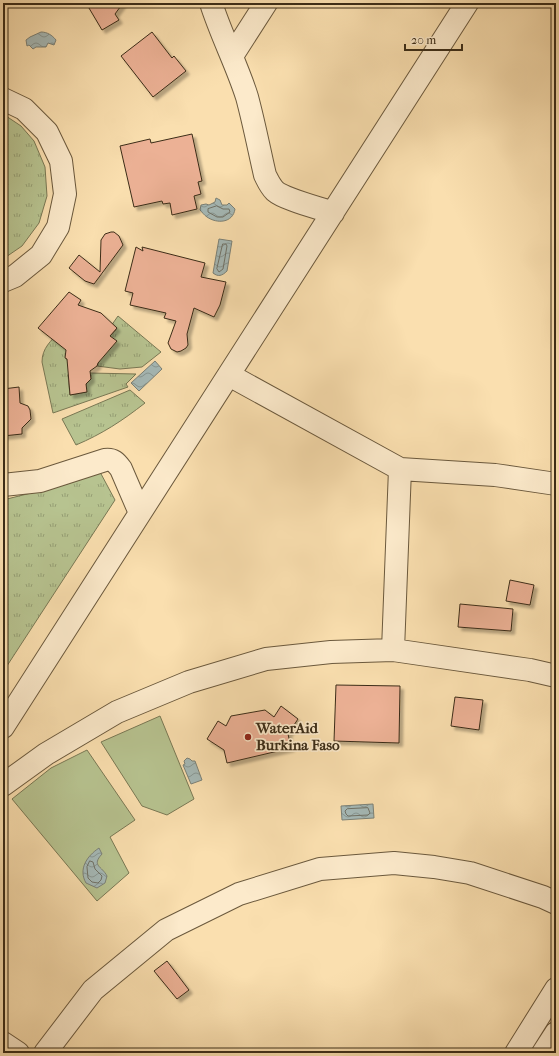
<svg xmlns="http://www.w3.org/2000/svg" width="559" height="1056" viewBox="0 0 559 1056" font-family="'IM FELL French Canon',serif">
	<defs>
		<pattern id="grass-tufts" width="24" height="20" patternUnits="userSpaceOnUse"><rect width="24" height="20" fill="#b7c390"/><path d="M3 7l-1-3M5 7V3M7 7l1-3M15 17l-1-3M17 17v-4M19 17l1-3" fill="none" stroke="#969f75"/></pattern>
		<pattern id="water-waves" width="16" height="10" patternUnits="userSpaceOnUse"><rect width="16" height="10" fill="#a5b9b7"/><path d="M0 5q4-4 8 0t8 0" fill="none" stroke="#889794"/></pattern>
		<filter id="shadow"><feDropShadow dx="3.5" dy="3.5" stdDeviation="1" flood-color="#0004"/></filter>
	</defs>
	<rect width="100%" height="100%" fill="#fadfaf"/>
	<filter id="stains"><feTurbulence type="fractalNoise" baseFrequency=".005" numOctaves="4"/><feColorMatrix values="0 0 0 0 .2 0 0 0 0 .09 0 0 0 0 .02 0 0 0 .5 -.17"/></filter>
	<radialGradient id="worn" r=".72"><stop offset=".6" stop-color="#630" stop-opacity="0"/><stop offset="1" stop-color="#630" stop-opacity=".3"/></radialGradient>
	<path fill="url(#grass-tufts)" stroke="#797854" d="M 3,114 L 21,126 L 34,141 L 45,167 L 47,196 L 39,223 L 22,246 L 3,259 Z
		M 118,316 L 161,352 L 142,367 L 120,369 L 97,366 L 110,336 L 116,330 L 116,328 L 111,326 Z
		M 60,331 L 80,348 L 66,358 L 75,374 L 68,375 L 70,395 L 86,392 L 86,381 L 91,379 L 90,373 L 136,374 L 126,384 L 128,387 L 53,413 L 42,362 C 42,348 51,341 60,331 Z
		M 130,390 L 145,403 C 122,421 102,434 76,445 L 62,419 Z
		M 100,472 L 115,500 L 3,672 L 3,500 L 67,484 Z"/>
	<path fill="#b7c390" stroke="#797854" d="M 160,716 L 194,799 L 167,815 L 142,806 L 101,742 Z
		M 87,750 L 135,820 L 110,837 L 129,873 L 97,901 L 12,799 L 51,768 Z"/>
	<path fill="url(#water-waves)" stroke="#7b8177" d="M 41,32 C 47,32 52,35 56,40 L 54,45 L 48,43 L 46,47 L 36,47 L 33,49 L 29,45 L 27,46 L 26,40 L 30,37 Z
		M 216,198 L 220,200 L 222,205 L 227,205 L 229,203 L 235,209 C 233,223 217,224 207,217 C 204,215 202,212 200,210 L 201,205 L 206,204 L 209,205 L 215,202 Z
		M 219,239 L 232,241 L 227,271 C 222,276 218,277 213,273 Z
		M 155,361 L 162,369 L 139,391 L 131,383 Z
		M 187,758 L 190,759 L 192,761 L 195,761 L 202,780 L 191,784 L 183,765 L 185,764 L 184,761 Z
		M 373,804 L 374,818 L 342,820 L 341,806 Z
		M 99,848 L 102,854 C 91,866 102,866 107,876 L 105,883 L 97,888 L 86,883 C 78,869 87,856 99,848 Z"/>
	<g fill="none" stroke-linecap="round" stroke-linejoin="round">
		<path stroke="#707267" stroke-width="1" d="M 217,206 L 223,209 L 229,209 L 230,212 L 223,217 L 217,217 L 208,212 L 208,209 Z
			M 223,244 L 226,244 L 227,246 L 223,269 L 219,272 L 217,269 Z
			M 368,808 L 370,813 L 368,815 L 348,816 L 346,814 L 345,811 L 347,809 Z
			M 90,861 L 93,862 L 95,869 L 102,876 L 101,880 L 98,883 L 92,882 L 88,878 L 87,867 Z"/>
	</g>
	<path fill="#ecb195" stroke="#3b2c17" filter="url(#shadow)" d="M 86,3 L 123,3 L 115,14 L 119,20 L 102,30 Z
		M 152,32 L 172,58 L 174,56 L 186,71 L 153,97 L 121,56 Z
		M 192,134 L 202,181 L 198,182 L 201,194 L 194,196 L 197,209 L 172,215 L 170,203 L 163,204 L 162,201 L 134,207 L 120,146 L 150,139 L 151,143 Z
		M 111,232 L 114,232 L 119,236 L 123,245 L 94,284 L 85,281 L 69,268 L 79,255 L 100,272 L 101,240 L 105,234 Z
		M 136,247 L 143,251 L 142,247 L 205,263 L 201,277 L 226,282 L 220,305 L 214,317 L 194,308 L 187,334 L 188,345 L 186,348 L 181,351 L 177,352 L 171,349 L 168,343 L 176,321 L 164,318 L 166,313 L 130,305 L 133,293 L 125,291 Z
		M 69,292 L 81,300 L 78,305 L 101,313 L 117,328 L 110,336 L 117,341 L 98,363 L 97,366 L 90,371 L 91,379 L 86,384 L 87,392 L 70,395 L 67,359 L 65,358 L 66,350 L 38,328 Z
		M 19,387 L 20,403 L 28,406 L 30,410 L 31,419 L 22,428 L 22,434 L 3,436 L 3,389 Z
		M 510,580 L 534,585 L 530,605 L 506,601 Z
		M 460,604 L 513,609 L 511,631 L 458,627 Z
		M 336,685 L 400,686 L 399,743 L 334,741 Z
		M 455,697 L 483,700 L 479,730 L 451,726 Z
		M 281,706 L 298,719 L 288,734 L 291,748 L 227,763 L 224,750 L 207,739 L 218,721 L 226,726 L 231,716 L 265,710 L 274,717 Z
		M 167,961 L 189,990 L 177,999 L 154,971 Z"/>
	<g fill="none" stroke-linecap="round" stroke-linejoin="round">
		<defs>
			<path id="minor" d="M 211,3 C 221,35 237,65 247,97 C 254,123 259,149 265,175 C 268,181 270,186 275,191 C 284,199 319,208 333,213
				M 232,56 L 266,3
				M 3,99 L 24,109 L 47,132 L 61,161 L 65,194 L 58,227 L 41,255 L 15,276 L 3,281
				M 229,375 L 400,469 L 393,650
				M 400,469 L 495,475 L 556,484
				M 3,485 L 40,481 L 105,460 C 113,459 116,462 121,469 L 140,513
				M 3,727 L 467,3
				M 3,785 L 46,754 L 117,712 L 189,682 L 266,659 L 331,652 L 393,650 L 530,670 L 556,676
				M 3,1043 L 18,1053
				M 45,1053 L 93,990 L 166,930 L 239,894 L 320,869 L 394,863 L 434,867 L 470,873 L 543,897 L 556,903
				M 516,1053 L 556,989
				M 543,1053 L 556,1033"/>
		</defs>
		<use href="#minor" stroke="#6b593d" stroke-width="24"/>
		<use href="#minor" stroke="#fceacb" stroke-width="22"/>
	</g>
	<circle fill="#8f2418" stroke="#fceacb" stroke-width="1.5" cx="248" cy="737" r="4"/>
	<g text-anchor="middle" stroke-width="3.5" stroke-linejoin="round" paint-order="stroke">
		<g font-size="15" font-weight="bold" fill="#3b2c17" stroke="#fceacb" text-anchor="start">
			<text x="256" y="733">WaterAid<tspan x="256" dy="17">Burkina Faso</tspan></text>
		</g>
	</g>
	<rect width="559" height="1056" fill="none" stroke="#fadfaf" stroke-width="16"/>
	<rect x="4" y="4" width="551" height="1048" fill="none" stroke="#3b2c17" stroke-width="2"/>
	<rect x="8" y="8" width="543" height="1040" fill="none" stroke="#3b2c17"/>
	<path d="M405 44v6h57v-6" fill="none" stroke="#3b2c17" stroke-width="2"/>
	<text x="411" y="44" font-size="12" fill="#3b2c17" stroke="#fceacb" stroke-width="3" paint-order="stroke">20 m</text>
	<rect width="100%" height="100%" filter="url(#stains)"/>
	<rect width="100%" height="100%" fill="url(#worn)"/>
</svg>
